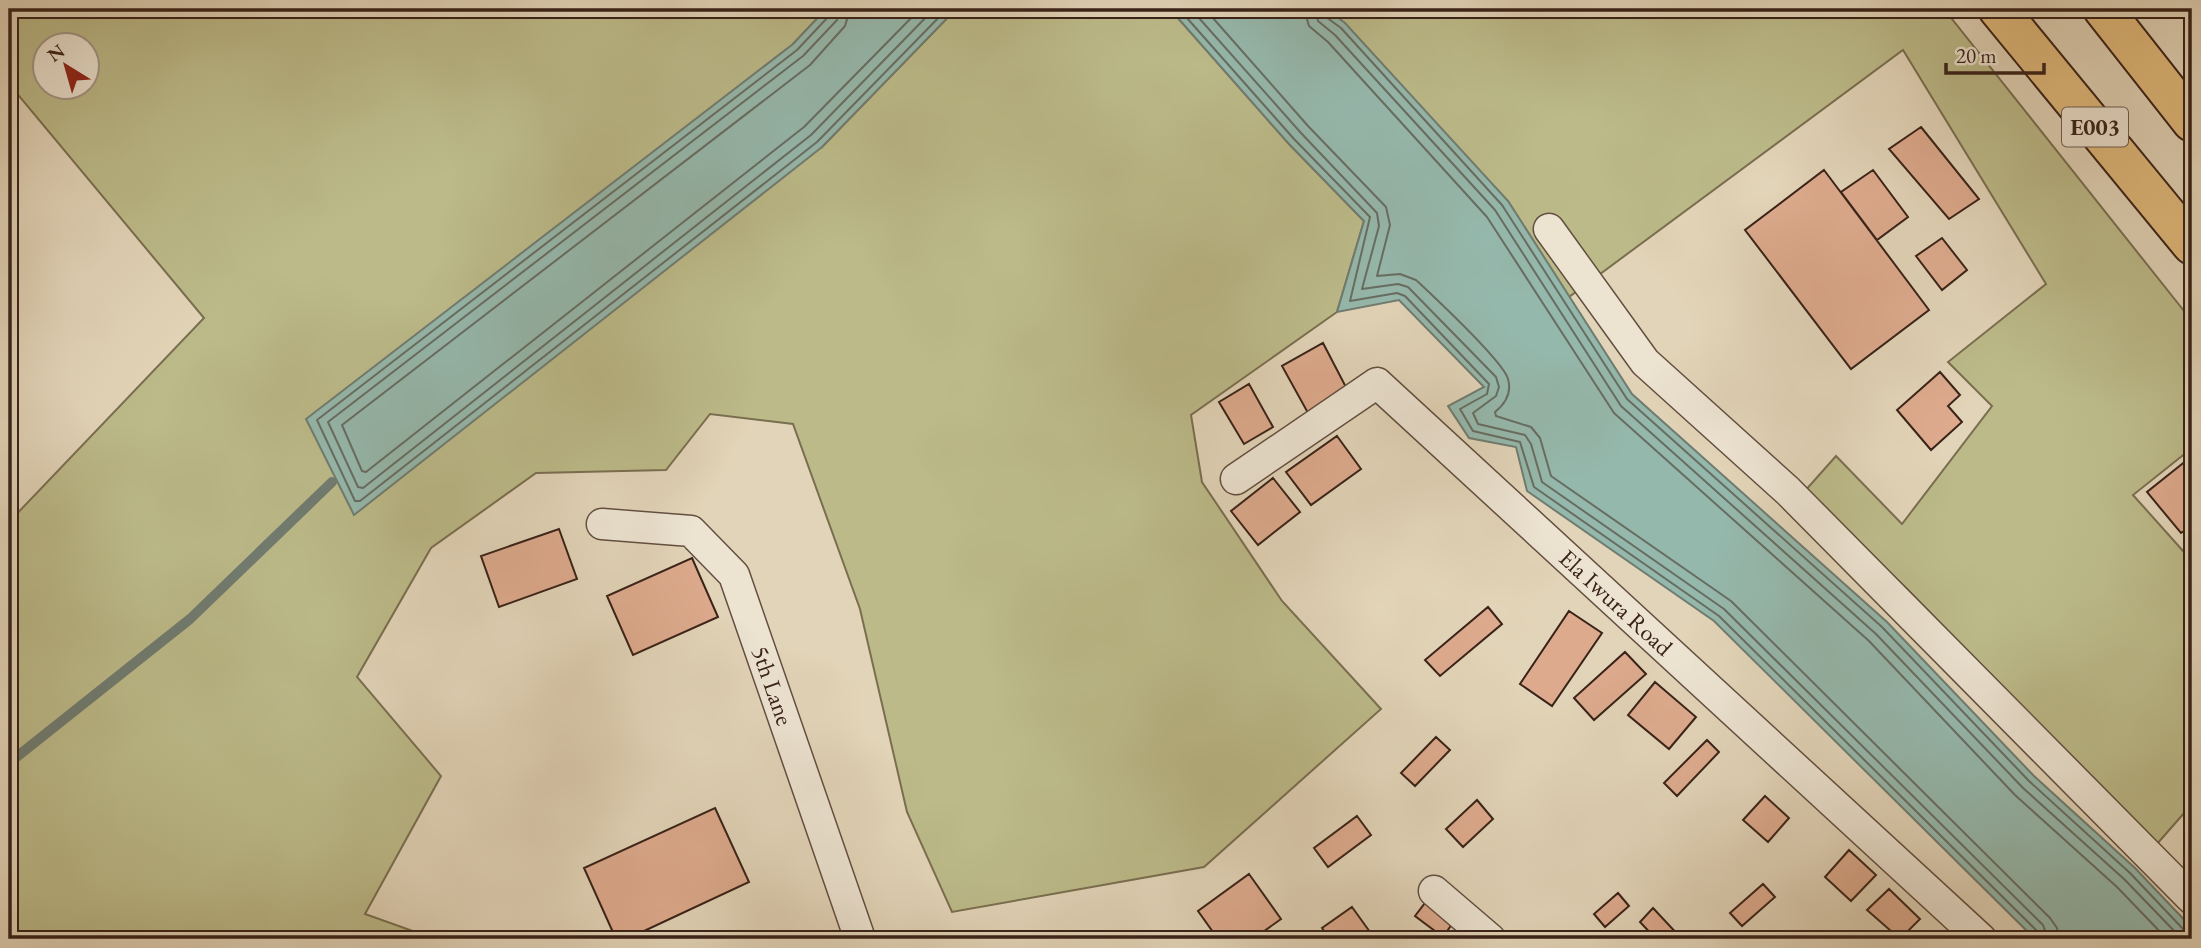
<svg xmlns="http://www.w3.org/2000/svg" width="2201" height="948" viewBox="0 0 2201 948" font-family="'EB Garamond',serif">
	<rect width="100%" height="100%" fill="#e2d4b8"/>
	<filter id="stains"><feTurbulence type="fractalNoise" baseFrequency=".00286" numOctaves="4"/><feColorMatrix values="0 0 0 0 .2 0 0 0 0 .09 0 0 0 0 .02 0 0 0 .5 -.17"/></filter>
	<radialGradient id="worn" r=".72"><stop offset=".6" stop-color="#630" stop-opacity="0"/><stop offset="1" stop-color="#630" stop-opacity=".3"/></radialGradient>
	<path fill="#bcba89" stroke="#7a6e50" stroke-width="2" fill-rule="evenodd" d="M 9,9 L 826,9 L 793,44 L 822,147 L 956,9 L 1170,9 L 1289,144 L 1364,221 L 1337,312 L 1191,415 L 1202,482 L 1282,601 L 1381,709 L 1204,867 L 952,912 L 907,812 L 860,609 L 793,424 L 710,414 L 666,470 L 536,473 L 431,548 L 357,677 L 441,776 L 365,914 L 435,939 L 9,939 L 9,522 L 204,318 L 9,84 ZM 46,46 L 88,46 L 88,88 L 46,88 Z
		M 1327,9 L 1944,9 L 2192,321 L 2192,448 L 2133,495 L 2192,561 L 2192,804 L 2157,844 L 1907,589 L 1804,492 L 1836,456 L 1902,524 L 1992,406 L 1948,362 L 2046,284 L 1903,50 L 1569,297 L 1508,201 Z"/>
	<path fill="#95b8ac" stroke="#707c71" stroke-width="2" d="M 826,9 L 956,9 L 822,147 L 354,515 L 306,419 L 793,44 Z
		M 1170,9 L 1327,9 L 1345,23 L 1508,201 L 1632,394 L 1887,622 L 2034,776 L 2135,868 L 2192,928 L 2192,939 L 2035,939 L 1714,621 L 1527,491 L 1516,447 L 1469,438 L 1448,406 L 1484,387 L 1399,300 L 1337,312 L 1364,221 L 1289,144 Z"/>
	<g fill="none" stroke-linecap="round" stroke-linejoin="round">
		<path stroke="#676d62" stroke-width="2" d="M 831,9 L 829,16 L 797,50 L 317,420 L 355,501 L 360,501 L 817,142 L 947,9
			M 840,9 L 837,20 L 803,56 L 328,422 L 358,487 L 363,488 L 811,135 L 934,9
			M 850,9 L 845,26 L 810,65 L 342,425 L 362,471 L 366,472 L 804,127 L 920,9
			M 1179,9 L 1294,139 L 1370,217 L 1350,301 L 1397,293 L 1405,296 L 1489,384 L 1487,394 L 1460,409 L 1473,431 L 1520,442 L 1534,487 L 1719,616 L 2037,931 L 2039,939
			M 1191,9 L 1301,133 L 1377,213 L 1379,226 L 1362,289 L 1398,284 L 1408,287 L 1496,377 L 1499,387 L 1496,396 L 1473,413 L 1478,424 L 1525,435 L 1531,444 L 1542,482 L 1724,609 L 2043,925 L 2048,939
			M 1205,9 L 1308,126 L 1386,207 L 1390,225 L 1377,276 L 1400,274 L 1416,280 C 1433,296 1503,361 1508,379 C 1512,393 1505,404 1495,412 L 1496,416 L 1531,427 L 1540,438 L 1551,476 L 1731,601 L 2050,918 L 2057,928 L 2059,939
			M 1304,9 L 1309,26 L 1328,42 L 1487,217 L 1614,413 L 1869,641 L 2015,795 L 2117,887 L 2167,939
			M 1315,9 L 1318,21 L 1335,35 L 1495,210 L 1621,406 L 1876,634 L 2023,788 L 2124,879 L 2182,939
			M 1323,9 L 1326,17 L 1341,28 L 1502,205 L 1627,399 L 1882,627 L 2029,781 L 2130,873 L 2184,930 L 2192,932"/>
		<path stroke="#707c71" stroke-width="10" d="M 9,763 L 190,619 L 332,482"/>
	</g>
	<path fill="#ddaa8d" stroke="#392218" stroke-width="2" d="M 1921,127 L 1979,199 L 1949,219 L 1889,149 Z
		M 1824,170 L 1929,310 L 1851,369 L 1745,230 Z
		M 1873,170 L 1908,217 L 1877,240 L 1841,192 Z
		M 1942,238 L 1967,270 L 1942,290 L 1916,256 Z
		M 1323,343 L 1348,391 L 1308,413 L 1282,366 Z
		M 1940,372 L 1960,395 L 1948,406 L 1962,422 L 1931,450 L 1897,410 Z
		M 1249,384 L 1273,427 L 1244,444 L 1219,402 Z
		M 1337,436 L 1361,469 L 1311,505 L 1286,472 Z
		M 2192,456 L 2192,530 L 2190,527 L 2181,533 L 2147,492 Z
		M 1273,478 L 1300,512 L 1258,545 L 1231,511 Z
		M 559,529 L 577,579 L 499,607 L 481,556 Z
		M 692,558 L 718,617 L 633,655 L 607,596 Z
		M 1488,607 L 1502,624 L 1440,676 L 1425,660 Z
		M 1569,611 L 1602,633 L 1552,706 L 1520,684 Z
		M 1625,652 L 1646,674 L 1594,720 L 1574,698 Z
		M 1655,682 L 1696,717 L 1669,749 L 1628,715 Z
		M 1436,737 L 1450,750 L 1415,786 L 1401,773 Z
		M 1707,740 L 1719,752 L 1677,796 L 1664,783 Z
		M 1765,796 L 1789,818 L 1768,842 L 1743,820 Z
		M 1477,800 L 1493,819 L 1463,847 L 1446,829 Z
		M 715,808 L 749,882 L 627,939 L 616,939 L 584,868 Z
		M 1357,816 L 1371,835 L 1328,867 L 1314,848 Z
		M 1849,850 L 1876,875 L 1851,901 L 1825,877 Z
		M 1249,874 L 1281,919 L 1253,939 L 1218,939 L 1198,911 Z
		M 1763,884 L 1775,897 L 1742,926 L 1730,913 Z
		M 1889,889 L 1920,919 L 1900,939 L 1867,910 Z
		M 1618,893 L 1629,906 L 1605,927 L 1594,914 Z
		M 1425,903 L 1452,924 L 1443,937 L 1415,916 Z
		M 1352,907 L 1375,939 L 1330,939 L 1322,928 Z
		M 1653,908 L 1682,939 L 1656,939 L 1640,922 Z"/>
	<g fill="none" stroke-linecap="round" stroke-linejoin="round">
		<defs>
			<g id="minor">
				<path d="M 1549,229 L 1645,362 L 1788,491 L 2192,899"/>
				<path id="s1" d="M 1236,479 L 1377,383 L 1981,939"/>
				<path id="s2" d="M 602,524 L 691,531 L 734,575 L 860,939"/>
				<path d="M 1434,891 L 1490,939"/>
			</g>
			<path id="motorway" d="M 1998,9 L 2192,245
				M 2103,9 L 2192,122"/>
		</defs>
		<use href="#minor" stroke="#634e40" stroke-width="33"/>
		<use href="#motorway" stroke="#392218" stroke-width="42"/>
		<use href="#minor" stroke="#ece3d1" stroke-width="30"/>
		<use href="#motorway" stroke="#e1ba7c" stroke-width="38"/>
	</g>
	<g text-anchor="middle" stroke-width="5" stroke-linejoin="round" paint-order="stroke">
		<rect fill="#ece3d1" stroke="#6f5c50" stroke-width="2" x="2062" y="107.5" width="66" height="39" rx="5"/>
		<g font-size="23" font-weight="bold" fill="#392218">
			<text x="2095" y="135">E003</text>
		</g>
		<g font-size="24" fill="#392218" stroke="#ece3d1">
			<text dy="8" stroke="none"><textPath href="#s1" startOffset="495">Ela Iwura Road</textPath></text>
			<text dy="8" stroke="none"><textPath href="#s2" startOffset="268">5th Lane</textPath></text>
		</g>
	</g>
	<rect width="2201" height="948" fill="none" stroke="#e2d4b8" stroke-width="35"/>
	<rect x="10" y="10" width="2180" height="927" fill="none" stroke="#392218" stroke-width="3.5"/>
	<rect x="18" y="18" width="2166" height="913" fill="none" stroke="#392218" stroke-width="2"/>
	<g transform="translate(66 66) rotate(323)"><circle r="33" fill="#ece3d1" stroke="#a49687" stroke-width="2"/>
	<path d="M0-5L12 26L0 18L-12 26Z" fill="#8f2418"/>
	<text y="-10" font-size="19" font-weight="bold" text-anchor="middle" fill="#392218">N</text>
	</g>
	<path d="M1946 63v10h98v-10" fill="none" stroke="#392218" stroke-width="3.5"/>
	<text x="1956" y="63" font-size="21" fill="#392218" stroke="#ece3d1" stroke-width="5" paint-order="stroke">20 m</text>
	<rect width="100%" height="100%" filter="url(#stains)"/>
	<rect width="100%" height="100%" fill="url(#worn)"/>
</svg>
